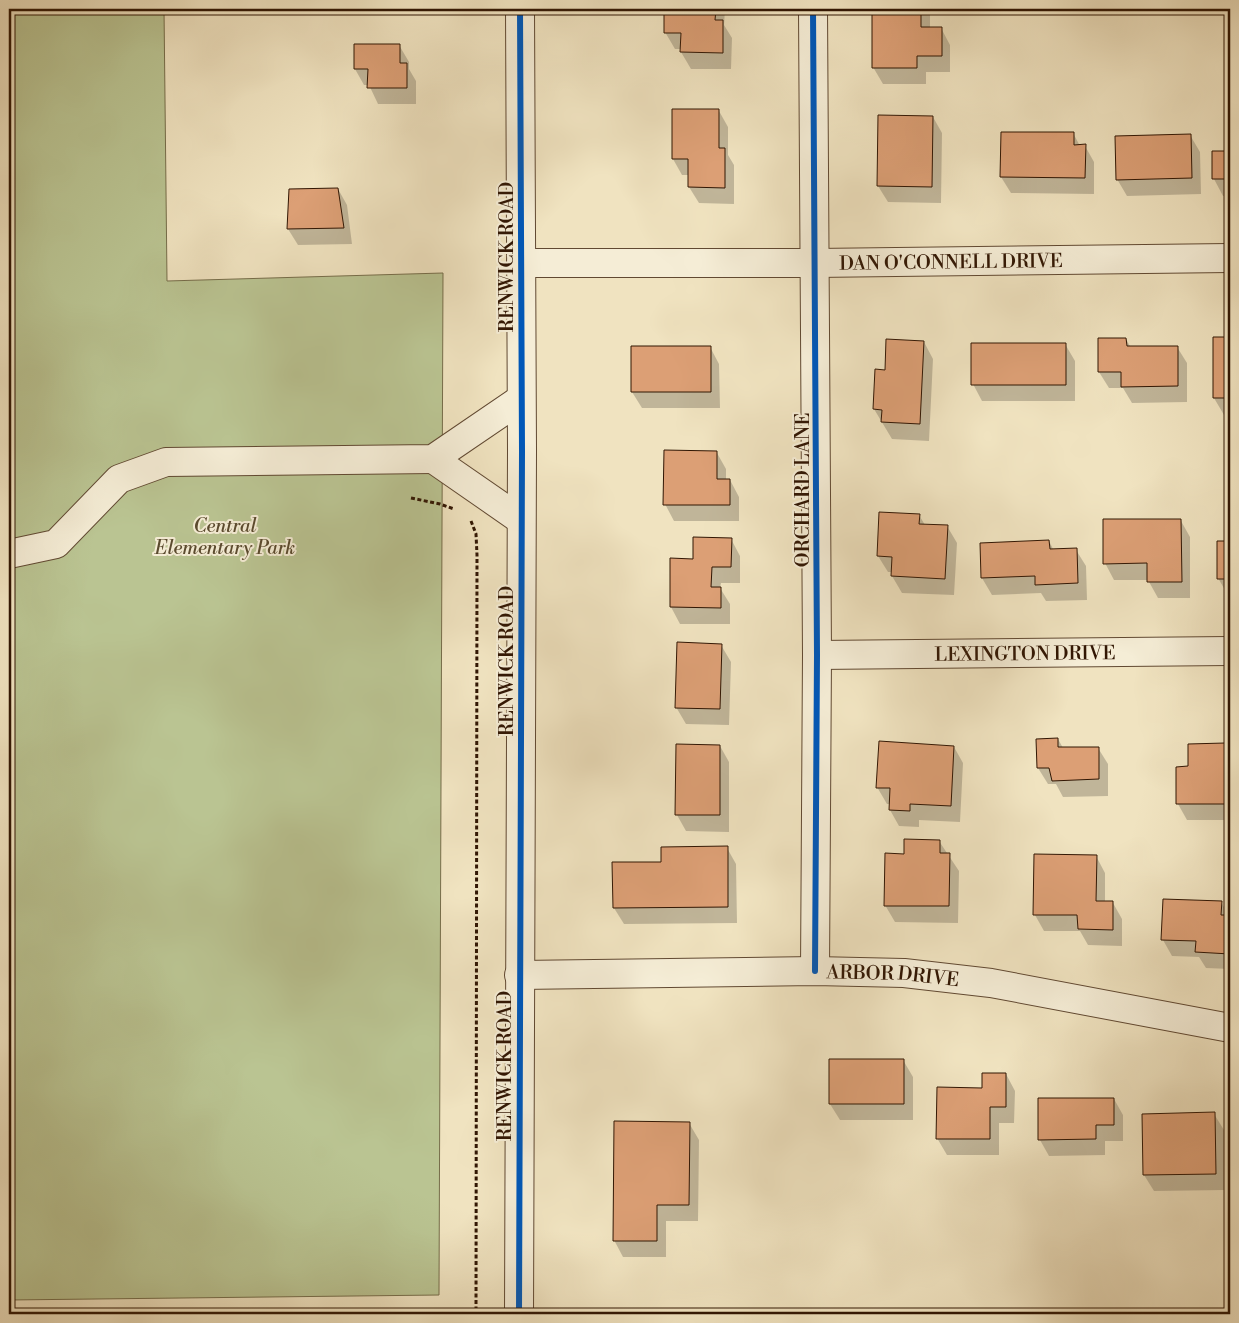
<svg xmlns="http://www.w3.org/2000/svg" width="1239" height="1323" viewBox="0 0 1239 1323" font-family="'Libre Bodoni',serif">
	<rect width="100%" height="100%" fill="#f0e3c0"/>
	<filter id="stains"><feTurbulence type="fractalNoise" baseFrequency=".004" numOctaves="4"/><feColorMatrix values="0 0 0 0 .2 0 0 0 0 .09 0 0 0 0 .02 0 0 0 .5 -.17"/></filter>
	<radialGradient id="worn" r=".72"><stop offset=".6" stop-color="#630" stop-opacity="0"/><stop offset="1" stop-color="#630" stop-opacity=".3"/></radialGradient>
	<path fill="#bac492" stroke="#766d4a" d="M 9,9 L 164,9 L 167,281 L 443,273 L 439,1295 L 9,1300 Z"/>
	<path fill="#0003" d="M 665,9 L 725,9 L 724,25 L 732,38 L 731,69 L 691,69 L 681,52 L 681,49 L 675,49 L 665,32 Z
		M 874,9 L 930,9 L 930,28 L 941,28 L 950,45 L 950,72 L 926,72 L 926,84 L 883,84 L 873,67 Z
		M 399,45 L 409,62 L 409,69 L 416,81 L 416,104 L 378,104 L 369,85 L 364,85 L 355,69 Z
		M 719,111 L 728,127 L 728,155 L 734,165 L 734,204 L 699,203 L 689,187 L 689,175 L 682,175 L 673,159 Z
		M 933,117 L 942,133 L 941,203 L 888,202 L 878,186 Z
		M 1073,133 L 1080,146 L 1085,146 L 1094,162 L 1094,194 L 1011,193 L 1001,177 Z
		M 1190,135 L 1200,152 L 1201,194 L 1127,196 L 1117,179 Z
		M 1213,152 L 1230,152 L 1230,196 L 1223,196 L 1214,179 Z
		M 338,189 L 347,205 L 352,244 L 298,245 L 288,229 L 290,191 Z
		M 1214,338 L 1230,338 L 1230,415 L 1224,415 L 1214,398 Z
		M 1126,339 L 1131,348 L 1177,347 L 1187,363 L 1187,402 L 1132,403 L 1123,388 L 1109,388 L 1099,372 Z
		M 924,342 L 933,359 L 929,441 L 892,439 L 874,409 L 886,371 Z
		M 1065,344 L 1075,361 L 1075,401 L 982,401 L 973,384 Z
		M 710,347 L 719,364 L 720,408 L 642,408 L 632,392 Z
		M 717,453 L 726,469 L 726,480 L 730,480 L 739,497 L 739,521 L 674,521 L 665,504 Z
		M 919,515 L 925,525 L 947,526 L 957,543 L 954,595 L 902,593 L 892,576 L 892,572 L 888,572 L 878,556 Z
		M 1181,521 L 1190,537 L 1190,598 L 1158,598 L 1148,580 L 1114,580 L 1105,563 Z
		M 731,539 L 740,556 L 740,583 L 721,583 L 720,588 L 730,604 L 730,624 L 680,624 L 671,607 L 672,560 L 694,560 Z
		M 1049,541 L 1054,551 L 1076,550 L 1086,566 L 1087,600 L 1046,601 L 1041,593 L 992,595 L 982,578 L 981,544 Z
		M 1218,542 L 1230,542 L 1230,595 L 1228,595 L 1218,578 Z
		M 721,645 L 731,662 L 729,725 L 686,724 L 676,707 Z
		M 1058,739 L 1063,748 L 1098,748 L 1108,764 L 1108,796 L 1063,797 L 1056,784 L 1048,784 L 1038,768 Z
		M 1224,745 L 1230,755 L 1230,820 L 1187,820 L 1178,804 L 1189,768 Z
		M 720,746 L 729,762 L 729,832 L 686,831 L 677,815 Z
		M 954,747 L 963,763 L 960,822 L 919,820 L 919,827 L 899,826 L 890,810 L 890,804 L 887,804 L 877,787 Z
		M 939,841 L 959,871 L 958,923 L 895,922 L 885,905 L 905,855 Z
		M 727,848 L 736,864 L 737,923 L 624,924 L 614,908 L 662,863 Z
		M 1096,856 L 1105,873 L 1105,903 L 1113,903 L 1122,919 L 1122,946 L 1088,945 L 1080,931 L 1044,931 L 1035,915 Z
		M 1221,902 L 1230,917 L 1230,969 L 1206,968 L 1199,957 L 1172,956 L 1163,940 Z
		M 903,1060 L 913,1077 L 913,1120 L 840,1120 L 830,1104 Z
		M 1006,1074 L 1015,1091 L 1014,1123 L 999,1123 L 999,1155 L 947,1155 L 937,1138 L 983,1089 Z
		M 1114,1099 L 1123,1115 L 1123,1141 L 1105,1141 L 1105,1155 L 1049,1156 L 1040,1140 Z
		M 1214,1114 L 1224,1130 L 1225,1190 L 1154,1191 L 1144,1175 Z
		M 689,1123 L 699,1140 L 698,1221 L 666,1221 L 666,1257 L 623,1257 L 614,1240 Z"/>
	<path fill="#dc9f75" stroke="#311603" d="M 664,9 L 716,9 L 715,20 L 723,20 L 723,53 L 680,52 L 681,33 L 664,33 Z
		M 872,9 L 921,9 L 921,27 L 942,27 L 942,56 L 917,56 L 917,68 L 872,68 Z
		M 354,44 L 400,44 L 400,63 L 407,63 L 407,88 L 367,88 L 368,69 L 354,69 Z
		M 672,109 L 719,109 L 719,148 L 725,148 L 725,188 L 688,187 L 688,159 L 672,159 Z
		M 878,115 L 933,116 L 932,187 L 877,186 Z
		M 1001,132 L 1074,132 L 1074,145 L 1086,144 L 1085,178 L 1000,177 Z
		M 1191,134 L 1192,178 L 1116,180 L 1115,136 Z
		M 1212,151 L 1230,151 L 1230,179 L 1212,179 Z
		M 338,188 L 344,228 L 287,229 L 289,189 Z
		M 1213,337 L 1230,337 L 1230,398 L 1213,398 Z
		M 1098,338 L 1126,338 L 1127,346 L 1178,346 L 1178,386 L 1121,387 L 1121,372 L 1098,372 Z
		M 886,339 L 924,341 L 920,424 L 881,422 L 882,410 L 873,409 L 875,369 L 885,370 Z
		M 971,343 L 1066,343 L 1066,385 L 971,385 Z
		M 631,346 L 711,346 L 711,392 L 631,392 Z
		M 664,450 L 717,451 L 717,479 L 730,479 L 730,505 L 663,505 Z
		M 879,512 L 920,514 L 919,524 L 948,525 L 945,579 L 891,576 L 892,557 L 877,556 Z
		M 1103,519 L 1181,519 L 1182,582 L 1147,582 L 1147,563 L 1103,564 Z
		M 693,537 L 732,538 L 731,567 L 712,567 L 711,587 L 721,587 L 721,608 L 670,607 L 670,558 L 693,559 Z
		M 1049,540 L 1050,549 L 1077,548 L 1078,583 L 1035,585 L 1035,576 L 981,578 L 980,543 Z
		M 1217,541 L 1230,541 L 1230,579 L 1217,579 Z
		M 677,642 L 722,644 L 720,709 L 675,708 Z
		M 1058,738 L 1058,747 L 1099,747 L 1099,779 L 1052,781 L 1049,768 L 1037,768 L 1036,739 Z
		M 879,741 L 954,746 L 951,806 L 910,804 L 910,811 L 889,810 L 890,788 L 876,788 Z
		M 1225,743 L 1226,804 L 1176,804 L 1176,767 L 1188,766 L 1188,744 Z
		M 676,744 L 720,745 L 720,815 L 675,815 Z
		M 904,839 L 940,840 L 940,853 L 950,853 L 949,906 L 884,906 L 885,853 L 904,854 Z
		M 728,846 L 728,907 L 613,908 L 612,862 L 661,862 L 661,847 Z
		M 1034,854 L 1097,855 L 1096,901 L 1113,901 L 1113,930 L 1078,929 L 1077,915 L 1033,915 Z
		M 1163,899 L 1222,901 L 1221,915 L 1230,915 L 1230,954 L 1195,952 L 1196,941 L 1161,940 Z
		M 829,1059 L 904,1059 L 904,1104 L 829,1104 Z
		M 982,1073 L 1006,1073 L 1006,1107 L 990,1107 L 990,1139 L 936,1139 L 937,1087 L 982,1088 Z
		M 1038,1098 L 1114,1098 L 1114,1125 L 1096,1125 L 1096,1139 L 1038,1140 Z
		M 1215,1112 L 1216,1174 L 1143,1175 L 1142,1114 Z
		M 614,1121 L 690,1122 L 689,1205 L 657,1205 L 657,1241 L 613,1241 Z"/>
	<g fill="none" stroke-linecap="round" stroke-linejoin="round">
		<defs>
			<g id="minor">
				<path d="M 813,9 L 817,655 L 815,971"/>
				<path id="s1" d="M 521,263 L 815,263 L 1230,258"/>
				<path d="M 433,459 L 521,520"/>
				<path d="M 9,554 L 56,544 L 119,479 L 166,462 L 433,459 L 521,399"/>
				<path id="s2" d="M 817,655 L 1230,651"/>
				<path id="s3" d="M 519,975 L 815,971 L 904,973 L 991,983 L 1230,1028"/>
				<path d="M 519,1314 L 522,451 L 520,9"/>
			</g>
		</defs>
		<use href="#minor" stroke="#614932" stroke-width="30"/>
		<path stroke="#311603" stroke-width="3" stroke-dasharray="4 2.5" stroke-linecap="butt" d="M 411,498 L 440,504 L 454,509
			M 471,521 L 476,534 L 477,555 L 476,1314"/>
		<use href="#minor" stroke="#f5edd6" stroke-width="28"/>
		<defs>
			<path id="cycleway" d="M 813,9 L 817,655 L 815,971
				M 519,1314 L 522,451 L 520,9"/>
		</defs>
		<use href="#cycleway" stroke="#f5edd6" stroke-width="9"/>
		<use href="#cycleway" stroke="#0057b8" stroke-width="6"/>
	</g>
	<g text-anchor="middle" stroke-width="4" stroke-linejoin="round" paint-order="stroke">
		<g font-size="19" fill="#311603" stroke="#f5edd6">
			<text transform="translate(506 257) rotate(-90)" y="7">RENWICK ROAD</text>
			<text dy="7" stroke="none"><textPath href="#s1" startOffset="430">DAN O'CONNELL DRIVE</textPath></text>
			<text transform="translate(802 490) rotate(-90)" y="7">ORCHARD LANE</text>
			<text dy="7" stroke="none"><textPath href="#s2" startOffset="208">LEXINGTON DRIVE</textPath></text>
			<text transform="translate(506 661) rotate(-90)" y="7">RENWICK ROAD</text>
			<text dy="7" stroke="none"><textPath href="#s3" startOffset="374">ARBOR DRIVE</textPath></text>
			<text transform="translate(504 1066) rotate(-90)" y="7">RENWICK ROAD</text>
		</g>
		<g font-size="19" font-style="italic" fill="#5a4a2e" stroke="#f5edd6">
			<text x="225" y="532">Central<tspan x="225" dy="22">Elementary Park</tspan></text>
		</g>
	</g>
	<rect width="1239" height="1323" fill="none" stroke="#f0e3c0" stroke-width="30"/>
	<rect x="10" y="10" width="1219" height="1303" fill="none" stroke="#311603" stroke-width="2.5"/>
	<rect x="15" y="15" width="1209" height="1293" fill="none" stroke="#311603"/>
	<rect width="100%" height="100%" filter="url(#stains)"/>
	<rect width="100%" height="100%" fill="url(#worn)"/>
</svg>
